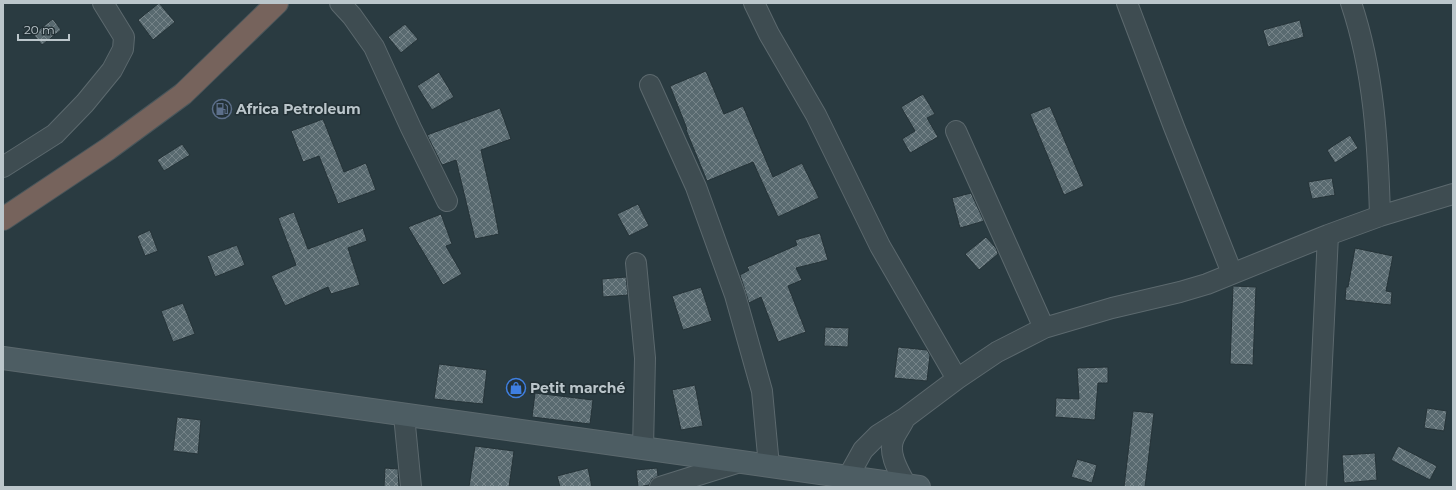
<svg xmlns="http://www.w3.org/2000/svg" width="1456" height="490" viewBox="0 0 1456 490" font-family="Montserrat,sans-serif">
	<defs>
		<pattern id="building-cross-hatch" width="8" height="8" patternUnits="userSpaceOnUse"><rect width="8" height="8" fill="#596a70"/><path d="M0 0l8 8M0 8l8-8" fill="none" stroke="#768489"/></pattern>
	</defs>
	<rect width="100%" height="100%" fill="#2a3b41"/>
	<path fill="url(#building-cross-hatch)" stroke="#253338" d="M 159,3 L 175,22 L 153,40 L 138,20 Z
		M 53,19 L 61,30 L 42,45 L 33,34 Z
		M 1300,20 L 1304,37 L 1268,47 L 1263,30 Z
		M 405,24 L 418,39 L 401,53 L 388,37 Z
		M 706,71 L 724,114 L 743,106 L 773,177 L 802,163 L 819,198 L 778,217 L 753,162 L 707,181 L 686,130 L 687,129 L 670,86 Z
		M 439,72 L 454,97 L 432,110 L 417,86 Z
		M 923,94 L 935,114 L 927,118 L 938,137 L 910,153 L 902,139 L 915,131 L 901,107 Z
		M 1050,106 L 1084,186 L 1064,195 L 1030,114 Z
		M 500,108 L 511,139 L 481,150 L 493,203 L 499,234 L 475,239 L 456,160 L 442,165 L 427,135 Z
		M 323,119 L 344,172 L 366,163 L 376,190 L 338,204 L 319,156 L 303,162 L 291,131 Z
		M 1350,135 L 1358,148 L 1335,163 L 1327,150 Z
		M 182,144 L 190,155 L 164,171 L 157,160 Z
		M 1332,178 L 1335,195 L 1312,199 L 1308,182 Z
		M 971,193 L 984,221 L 960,228 L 952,198 Z
		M 638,204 L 649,226 L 629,236 L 617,214 Z
		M 294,212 L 308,249 L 363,228 L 367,241 L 348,248 L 360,285 L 331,294 L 328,287 L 285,306 L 271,276 L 296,265 L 278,218 Z
		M 441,214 L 452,244 L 446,246 L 462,274 L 443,285 L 408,227 Z
		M 150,230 L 158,251 L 145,256 L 137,236 Z
		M 820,233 L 828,260 L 796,268 L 802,280 L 788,286 L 806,332 L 778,342 L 761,297 L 749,303 L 740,275 L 749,270 L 747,267 L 797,245 L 795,240 Z
		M 986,237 L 996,248 L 998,254 L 979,270 L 965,254 Z
		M 237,245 L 245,265 L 215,277 L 207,256 Z
		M 1355,248 L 1393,256 L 1386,291 L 1392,292 L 1391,305 L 1345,300 L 1346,287 L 1348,287 Z
		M 626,277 L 628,295 L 603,297 L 602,279 Z
		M 1233,286 L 1256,287 L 1253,365 L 1230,364 Z
		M 701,287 L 712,321 L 683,330 L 672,296 Z
		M 183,303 L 195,334 L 173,342 L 161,311 Z
		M 825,327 L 849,328 L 848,347 L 824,346 Z
		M 898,347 L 927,350 L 930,355 L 927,381 L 894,378 Z
		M 439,364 L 487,370 L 483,404 L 434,399 Z
		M 1108,367 L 1108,383 L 1098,383 L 1095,420 L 1055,417 L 1056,398 L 1079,399 L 1077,368 Z
		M 695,385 L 703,426 L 681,430 L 672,390 Z
		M 535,393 L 593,400 L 590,424 L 532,417 Z
		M 1427,408 L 1447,411 L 1444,431 L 1424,428 Z
		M 1133,411 L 1154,413 L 1145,487 L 1124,487 Z
		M 177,417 L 201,420 L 198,454 L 173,451 Z
		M 475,446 L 514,451 L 509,487 L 469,487 Z
		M 1398,446 L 1437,466 L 1430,480 L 1391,460 Z
		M 1375,453 L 1377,480 L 1344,483 L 1342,455 Z
		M 1077,459 L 1097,465 L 1092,483 L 1071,477 Z
		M 385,468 L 398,469 L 399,487 L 384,487 Z
		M 588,468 L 592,487 L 560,487 L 557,476 Z
		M 657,468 L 658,476 L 652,479 L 649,485 L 638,487 L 636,470 Z"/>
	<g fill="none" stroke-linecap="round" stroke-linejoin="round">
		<defs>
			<path id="street" d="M 340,3 L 352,16 L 374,47 L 411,128 L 447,201
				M 754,3 L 769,34 L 816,115 L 880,246 L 957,379
				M 1127,3 L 1174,127 L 1232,273
				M 1351,3 C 1374,71 1378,144 1380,216
				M 650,85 L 696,187 L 735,295 L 762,391 L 769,466
				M 956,131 L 1044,328
				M 3,167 L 55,134 L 85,103 L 112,70 L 123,49 L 124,37 L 103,3
				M 636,263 L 645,358 L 643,448
				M 404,415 L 411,487
				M 905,418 C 902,425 897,431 894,438 C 887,453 899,472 906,485
				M 848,477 L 863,450 L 878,435 L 905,418 L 957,379 L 997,352 L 1044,328 L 1112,308 L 1180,292 L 1207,284 L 1328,235 L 1380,216 L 1453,194
				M 660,487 L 740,462
				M 1316,487 L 1328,235"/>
			<path id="secondary" d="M 3,358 L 919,487"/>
			<path id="highway" d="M 3,219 L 108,149 L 183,94 L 277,3"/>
		</defs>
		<use href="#street" stroke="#5c696e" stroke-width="22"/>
		<use href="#secondary" stroke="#5c696e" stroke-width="24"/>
		<use href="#highway" stroke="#49565b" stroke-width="24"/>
		<use href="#street" stroke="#3e4c51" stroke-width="20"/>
		<use href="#secondary" stroke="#4d5d63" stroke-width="22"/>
		<use href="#highway" stroke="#76635c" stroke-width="22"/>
	</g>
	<defs>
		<symbol id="fuel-ring" viewBox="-11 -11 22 22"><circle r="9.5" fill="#233136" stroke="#5c6f8a" stroke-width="1.5"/><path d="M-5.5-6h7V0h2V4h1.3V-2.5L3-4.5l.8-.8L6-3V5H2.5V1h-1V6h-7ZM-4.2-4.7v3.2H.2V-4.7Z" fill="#5c6f8a"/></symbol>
		<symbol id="shop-ring" viewBox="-11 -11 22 22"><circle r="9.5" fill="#233136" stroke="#3f7fe0" stroke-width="1.5"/><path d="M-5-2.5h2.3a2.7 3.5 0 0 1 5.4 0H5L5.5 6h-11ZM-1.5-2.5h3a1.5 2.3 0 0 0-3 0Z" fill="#3f7fe0"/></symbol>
	</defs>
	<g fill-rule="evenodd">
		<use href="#fuel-ring" x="211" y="98" width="22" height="22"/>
		<use href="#shop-ring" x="505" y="377" width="22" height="22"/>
	</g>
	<g text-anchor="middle" stroke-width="3" stroke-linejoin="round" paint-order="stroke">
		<g font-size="14" font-weight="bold" fill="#bbc6cb" stroke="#233136" text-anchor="start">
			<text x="236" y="114">Africa Petroleum</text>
			<text x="530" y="393">Petit marché</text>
		</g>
	</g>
	<rect width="1456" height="490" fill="none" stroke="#bbc6cb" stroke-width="8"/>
	<path d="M18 34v6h51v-6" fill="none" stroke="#bbc6cb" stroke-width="2"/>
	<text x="24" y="34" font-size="12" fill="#bbc6cb" stroke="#233136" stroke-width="3" paint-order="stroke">20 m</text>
</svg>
